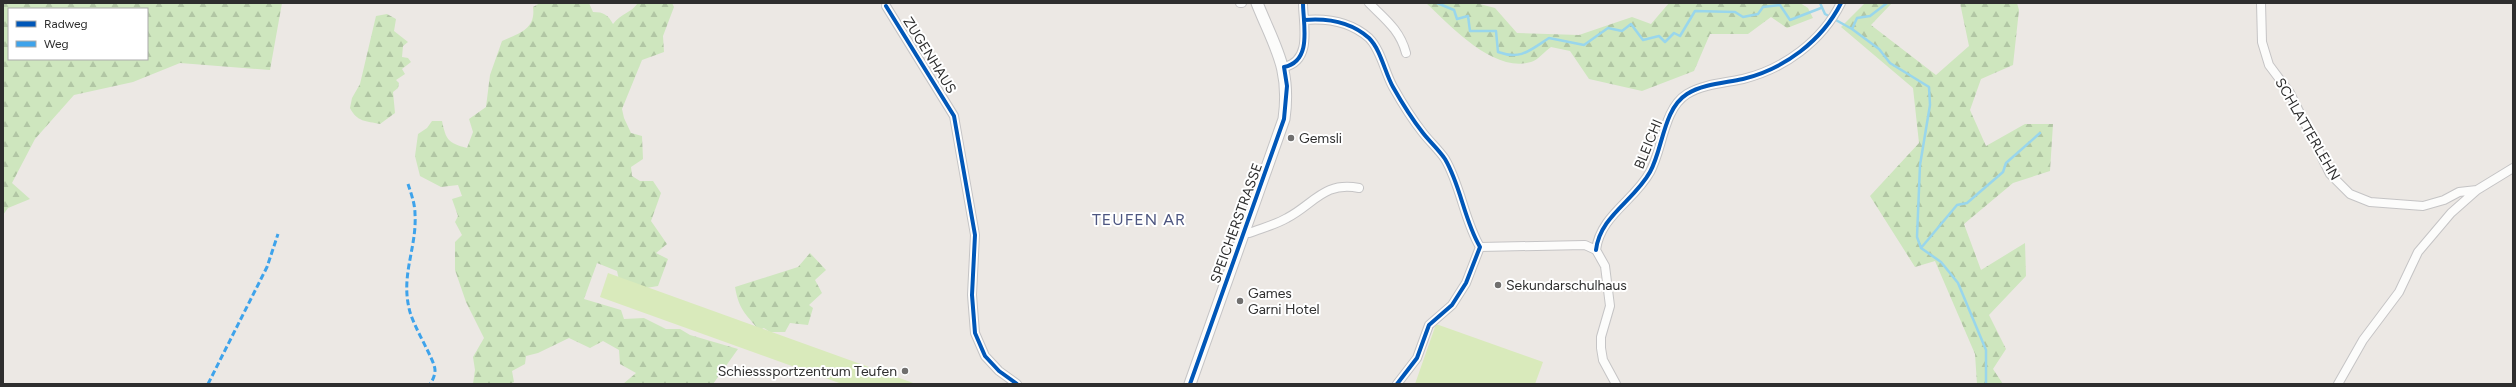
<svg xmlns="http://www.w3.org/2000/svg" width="2516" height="387" viewBox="0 0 2516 387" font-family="Figtree,sans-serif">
	<defs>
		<pattern id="forest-firs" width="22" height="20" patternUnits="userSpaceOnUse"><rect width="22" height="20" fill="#cee6be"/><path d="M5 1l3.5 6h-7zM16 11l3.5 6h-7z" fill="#b1c6a4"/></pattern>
	</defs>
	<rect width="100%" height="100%" fill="#ece8e4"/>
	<path fill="url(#forest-firs)" fill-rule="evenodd" d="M 3,3 L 282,3 L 270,70 L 180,63 L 133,82 L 74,95 L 35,139 L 12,183 L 30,199 L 8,208 L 3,215 ZM 9,9 L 147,9 L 147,59 L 9,59 Z
		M 540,3 L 589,3 L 593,12 C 604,12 608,15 613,24 C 621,13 630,14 638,3 L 672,3 L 674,7 L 663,36 L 664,52 L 642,60 L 622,109 L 624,118 L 631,133 L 642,136 L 643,159 L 631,167 L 632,176 L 640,181 L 653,181 L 661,193 L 651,221 L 667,244 L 656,253 L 668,259 L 658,286 L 640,289 L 619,280 L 617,271 L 597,263 L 584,299 L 621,310 L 624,319 L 644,318 L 666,329 L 680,329 L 690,335 L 738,349 L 713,384 L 623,384 L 636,373 L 620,364 L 619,350 L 603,341 L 590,348 L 569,338 L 538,353 L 526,356 L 525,364 L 512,371 L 514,382 L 510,384 L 473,384 L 475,370 L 473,357 L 484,338 L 466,302 L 455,270 L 455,242 L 462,235 L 455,222 L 458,216 L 452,199 L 462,196 L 458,185 L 441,187 L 420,176 L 415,156 L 418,134 L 427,128 L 432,121 L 442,121 C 446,140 448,143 467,148 L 473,132 L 469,119 L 486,107 L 490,75 L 502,41 C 520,33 536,29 533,7 Z
		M 1426,3 L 1476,3 L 1495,8 L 1517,33 L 1579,35 L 1632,17 L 1651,24 L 1669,3 L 1800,3 L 1808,8 L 1813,18 L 1787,28 L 1771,17 L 1748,34 L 1710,34 L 1694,71 L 1642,91 L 1589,79 L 1570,51 L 1551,47 C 1545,51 1538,60 1531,62 C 1493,73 1451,26 1426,3 Z
		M 1865,3 L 1892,3 L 1871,25 L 1936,75 L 1969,46 L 1960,3 L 2017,3 L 2019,10 L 2013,65 L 1981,79 L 1970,110 L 1986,146 L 2025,124 L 2053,124 L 2050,171 L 2013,183 L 1964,224 L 1981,270 L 2025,243 L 2026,276 L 1989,315 L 2006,349 L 1993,369 L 2003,384 L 1977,384 L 1975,354 L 1935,261 L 1915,267 L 1870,196 L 1919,143 L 1913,88 L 1841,27 Z
		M 387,14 L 396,19 L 394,31 L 408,42 L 403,46 L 402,57 L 408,58 L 411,62 L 402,69 L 405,74 L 396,80 L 399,83 L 398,88 L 393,92 L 395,113 L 380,124 C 366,121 357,122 350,108 L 352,98 L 360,84 L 376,16 Z
		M 810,253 L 826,270 L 815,280 L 822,293 L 809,305 L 813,308 L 808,325 L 790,323 L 785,332 L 770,332 L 764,328 L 759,330 C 745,313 739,310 735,287 L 798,267 Z"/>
	<path fill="#d9eabb" d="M 608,273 L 916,384 L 842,384 L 600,297 Z
		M 1436,324 L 1543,362 L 1535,384 L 1415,384 Z"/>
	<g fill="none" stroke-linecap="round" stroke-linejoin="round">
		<path stroke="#99d6ec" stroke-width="2.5" d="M 1437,3 L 1454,10 L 1457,19 L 1468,16 L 1470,31 L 1496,31 L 1498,52 C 1521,60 1529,51 1549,38 L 1584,45 L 1608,28 L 1622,31 L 1631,24 L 1643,40 L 1659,36 L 1665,42 L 1674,33 L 1680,36 L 1695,11 L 1735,12 L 1743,17 L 1758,14 L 1763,7 L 1780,5 L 1790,20 L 1821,8
			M 1820,3 L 1825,14 L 1852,29 L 1879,49 L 1890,63 L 1929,87 L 1930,105 L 1920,165 L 1917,237 L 1921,248 L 1941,262 L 1958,283 L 1986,350 L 1986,384
			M 1852,29 L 1857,18 L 1870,16 L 1887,3
			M 1921,248 L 1957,205 L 1967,203 L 2003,172 L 2006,163 L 2040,133"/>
		<defs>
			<path id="street" d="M 1240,3 L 1242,3
				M 1369,3 C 1385,19 1400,30 1406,53
				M 2261,3 L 2262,42 L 2269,65 L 2290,93 L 2330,174 L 2350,194 L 2370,202 L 2423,206 L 2444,200 L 2459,192 L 2477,190
				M 886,6 L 954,116 L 975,235 L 972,295 L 975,333 L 985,356 L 999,371 L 1017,384
				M 1304,20 C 1327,18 1351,22 1369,38 C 1381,50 1385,73 1393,87 C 1402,103 1412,119 1423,133 C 1430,142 1439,150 1445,159 C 1461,186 1464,220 1480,247 L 1466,283 L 1452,305 L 1429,325 L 1417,358 L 1397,384
				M 1284,67 C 1313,61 1303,24 1303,3
				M 1245,232 L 1249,233 C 1262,228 1275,225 1287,218 C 1314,204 1324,181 1359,188
				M 1480,247 L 1585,245 L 1596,250 L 1605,266 L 1610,306 L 1601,337 L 1601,348 L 1603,360 L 1616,384
				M 1596,250 C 1600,216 1634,201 1650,172 C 1663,149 1663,109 1687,94 C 1703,84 1725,83 1743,79 C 1784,69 1822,41 1841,3
				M 2338,384 L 2363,340 L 2399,292 L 2418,252 L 2451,213 L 2477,190 L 2513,168"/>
			<path id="secondary" d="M 1190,384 L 1284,119 C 1291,68 1275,48 1257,3"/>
		</defs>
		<use href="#street" stroke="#c5c4c5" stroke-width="10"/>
		<use href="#secondary" stroke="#c5c4c5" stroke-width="13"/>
		<use href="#street" stroke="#fcfcfb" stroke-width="8"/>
		<use href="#secondary" stroke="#fcfcfb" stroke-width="11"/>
		<path stroke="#3ea3eb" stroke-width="3" stroke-dasharray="6 3" stroke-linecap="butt" d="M 408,184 C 411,193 415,204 415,214 C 417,247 401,274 409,308 C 412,325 435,360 435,370 C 435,375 433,380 430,384
			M 208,384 L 267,267 L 278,234"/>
		<defs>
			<path id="cycleway" d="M 886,6 L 954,116 L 975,235 L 972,295 L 975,333 L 985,356 L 999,371 L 1017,384
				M 1304,20 C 1327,18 1351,22 1369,38 C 1381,50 1385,73 1393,87 C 1402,103 1412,119 1423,133 C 1430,142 1439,150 1445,159 C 1461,186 1464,220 1480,247 L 1466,283 L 1452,305 L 1429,325 L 1417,358 L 1397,384
				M 1596,250 C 1600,216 1634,201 1650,172 C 1663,149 1663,109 1687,94 C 1703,84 1725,83 1743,79 C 1784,69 1822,41 1841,3
				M 1190,384 L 1284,119 L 1287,86 L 1284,67 C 1313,61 1303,24 1303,3"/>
		</defs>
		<use href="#cycleway" stroke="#fff" stroke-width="6"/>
		<use href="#cycleway" stroke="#0057b8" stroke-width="4"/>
	</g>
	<g fill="#706f6e" stroke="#fff" stroke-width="1.5">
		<circle cx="1291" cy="138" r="4"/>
		<circle cx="1498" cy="285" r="4"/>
		<circle cx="1240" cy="301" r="4"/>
		<circle cx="905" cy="371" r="4"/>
	</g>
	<g text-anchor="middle" stroke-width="4" stroke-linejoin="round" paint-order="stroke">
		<g font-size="14" fill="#2e2e2e" stroke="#fff">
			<text transform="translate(930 55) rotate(58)" y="5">ZUGENHAUS</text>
			<text transform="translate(2308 129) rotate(60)" y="5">SCHLATTERLEHN</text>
			<text transform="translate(1648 144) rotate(-68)" y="5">BLEICHI</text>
			<text transform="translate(1236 223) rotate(-70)" y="5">SPEICHERSTRASSE</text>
		</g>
		<g font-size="14" fill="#2e2e2e" stroke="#fff" text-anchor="start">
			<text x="1299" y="143">Gemsli</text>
			<text x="1506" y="290">Sekundarschulhaus</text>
			<text x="1248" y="298">Games<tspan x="1248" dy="16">Garni Hotel</tspan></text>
			<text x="897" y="376" text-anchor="end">Schiesssportzentrum Teufen</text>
		</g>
		<g font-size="16" letter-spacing="1" fill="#4d5680" stroke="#fff">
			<text x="1139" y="225">TEUFEN AR</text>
		</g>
	</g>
	<rect width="2516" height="387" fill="none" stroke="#2e2e2e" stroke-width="8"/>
	<rect x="8" y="8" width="140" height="52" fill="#ffffff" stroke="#ababab"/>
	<rect x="16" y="21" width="20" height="6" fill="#0057b8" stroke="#ababab"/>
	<text x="44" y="28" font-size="12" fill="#2e2e2e">Radweg</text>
	<rect x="16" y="41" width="20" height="6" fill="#3ea3eb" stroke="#ababab"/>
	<text x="44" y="48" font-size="12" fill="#2e2e2e">Weg</text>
</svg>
